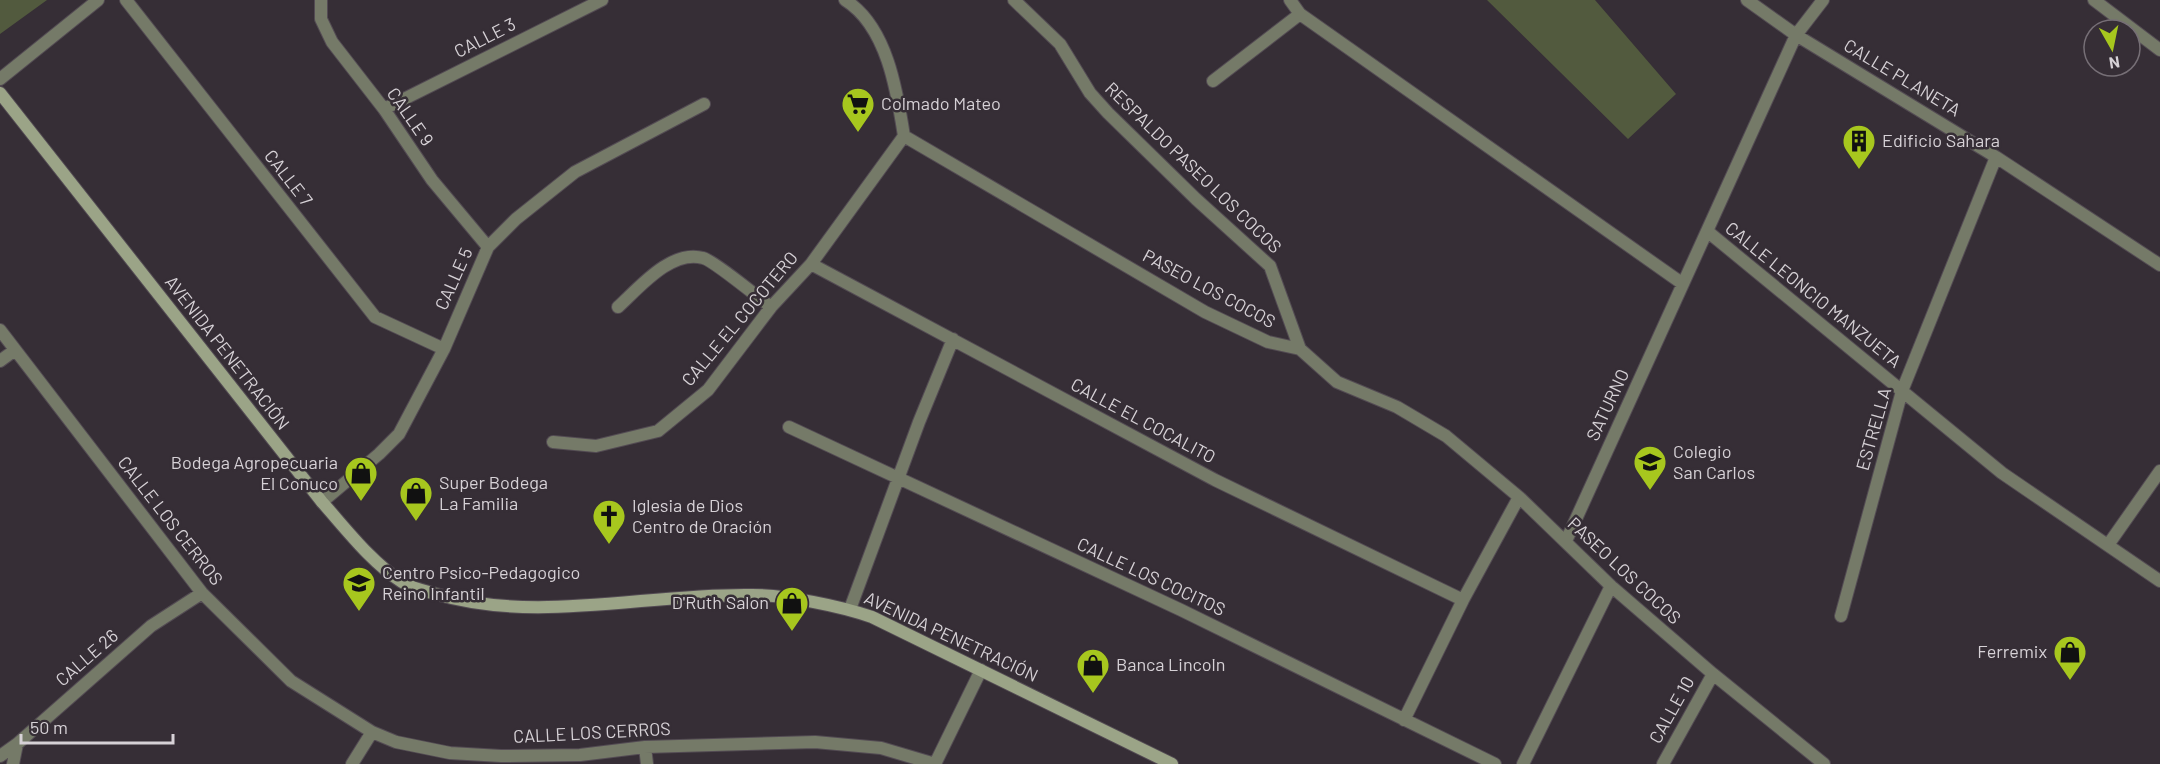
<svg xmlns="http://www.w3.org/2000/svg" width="2160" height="764" viewBox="0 0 2160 764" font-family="Barlow,sans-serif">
	<rect width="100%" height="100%" fill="#362e36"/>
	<path fill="#525a3e" d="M 0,0 L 47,0 L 0,34 Z
		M 1487,0 L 1595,0 L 1676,94 L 1628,139 Z"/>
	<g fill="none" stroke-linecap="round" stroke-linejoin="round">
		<defs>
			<path id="street" d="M 126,0 L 375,317 L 444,349
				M 321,0 L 321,19 L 332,42 L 384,109 L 432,180 L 488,247
				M 845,0 C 887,26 897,91 904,136 L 1205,312 L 1268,342 L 1300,349 L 1337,382 L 1397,407 L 1446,436 L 1519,497 L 1611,586 L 1713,674 L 1824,764
				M 1014,0 L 1060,44 L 1090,93 L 1108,113 L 1196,199 L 1270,266 L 1300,349
				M 1290,0 L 1300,14 L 1683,284
				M 1747,0 L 1796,35 L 1996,157 L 2160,265
				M 2094,0 L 2160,50
				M 0,79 L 98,0
				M 1213,81 L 1300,14
				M 384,109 L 602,0
				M 1707,231 L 1796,35 L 1823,0
				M 811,264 L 1215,480 L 1463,600
				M 618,307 C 639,288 671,249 703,258 C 713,260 760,299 771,307
				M 0,330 L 202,593 L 291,681 L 372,732 L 396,742 L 450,753 L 501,756 L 580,755 L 645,747 L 815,742 L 881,748 L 935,764
				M 0,361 L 15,350
				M 789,427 L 1181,610 L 1495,764
				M 553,442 L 596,446 L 658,431 L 708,390 L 771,307 L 811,264 L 904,136
				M 322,502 L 379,454 L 399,434 L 444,349 L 488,247 L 516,219 L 575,172 L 704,104
				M 1566,541 L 1707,231 L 2002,473 L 2160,581
				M 2108,545 L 2160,471
				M 850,609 L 919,422 L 953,339
				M 1841,616 L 1902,391 L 1996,157
				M 1404,720 L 1463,600 L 1519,497
				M 645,747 L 647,764
				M 0,756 L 17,744
				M 13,764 L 17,744 L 151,626 L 202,593
				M 352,764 L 372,732
				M 935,764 L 981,670
				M 1523,764 L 1611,586
				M 1663,764 L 1713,674"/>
			<path id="secondary" d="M 0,93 L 322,502 C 346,529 371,562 402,582 C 411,588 425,591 436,594 C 539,624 647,593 752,595 C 786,595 840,606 872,617 L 1172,764"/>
		</defs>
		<use href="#street" stroke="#534b53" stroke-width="14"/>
		<use href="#secondary" stroke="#534b53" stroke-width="14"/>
		<use href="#street" stroke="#757a68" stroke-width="12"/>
		<use href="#secondary" stroke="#9ba487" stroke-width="12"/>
	</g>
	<defs>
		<symbol id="supermarket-pin" viewBox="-11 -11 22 30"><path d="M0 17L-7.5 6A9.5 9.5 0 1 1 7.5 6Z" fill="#a7c71e" stroke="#362e36"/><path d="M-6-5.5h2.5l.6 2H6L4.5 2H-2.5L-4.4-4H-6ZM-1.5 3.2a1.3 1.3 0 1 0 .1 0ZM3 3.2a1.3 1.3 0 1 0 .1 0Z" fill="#111"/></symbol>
		<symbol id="building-pin" viewBox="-11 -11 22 30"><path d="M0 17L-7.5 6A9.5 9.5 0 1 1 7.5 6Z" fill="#a7c71e" stroke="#362e36"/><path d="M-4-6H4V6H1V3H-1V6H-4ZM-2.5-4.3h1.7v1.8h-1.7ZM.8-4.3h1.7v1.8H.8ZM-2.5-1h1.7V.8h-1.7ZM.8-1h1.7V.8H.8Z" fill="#111"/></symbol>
		<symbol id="university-pin" viewBox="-11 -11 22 30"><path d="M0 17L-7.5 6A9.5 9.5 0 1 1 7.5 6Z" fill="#a7c71e" stroke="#362e36"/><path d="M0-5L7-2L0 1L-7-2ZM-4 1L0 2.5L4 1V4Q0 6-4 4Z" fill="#111"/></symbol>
		<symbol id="shop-pin" viewBox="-11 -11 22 30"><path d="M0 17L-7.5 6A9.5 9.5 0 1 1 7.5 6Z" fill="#a7c71e" stroke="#362e36"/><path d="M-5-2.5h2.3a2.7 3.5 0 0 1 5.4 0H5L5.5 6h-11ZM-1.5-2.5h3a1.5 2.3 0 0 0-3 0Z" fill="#111"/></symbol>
		<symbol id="church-pin" viewBox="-11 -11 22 30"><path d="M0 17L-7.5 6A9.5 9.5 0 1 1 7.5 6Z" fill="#a7c71e" stroke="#362e36"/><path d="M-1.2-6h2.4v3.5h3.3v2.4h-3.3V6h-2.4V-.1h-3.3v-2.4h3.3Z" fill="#111"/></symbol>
		<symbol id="school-pin" viewBox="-11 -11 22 30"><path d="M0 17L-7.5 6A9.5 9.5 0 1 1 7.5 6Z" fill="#a7c71e" stroke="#362e36"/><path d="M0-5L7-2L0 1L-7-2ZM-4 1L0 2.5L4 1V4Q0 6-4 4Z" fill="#111"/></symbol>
	</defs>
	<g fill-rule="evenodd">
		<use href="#supermarket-pin" x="839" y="85" width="38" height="52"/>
		<use href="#building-pin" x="1840" y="122" width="38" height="52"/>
		<use href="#university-pin" x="1631" y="443" width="38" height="52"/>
		<use href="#shop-pin" x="342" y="454" width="38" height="52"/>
		<use href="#shop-pin" x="397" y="474" width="38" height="52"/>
		<use href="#church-pin" x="590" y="497" width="38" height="52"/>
		<use href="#school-pin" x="340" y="564" width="38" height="52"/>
		<use href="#shop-pin" x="773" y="584" width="38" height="52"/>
		<use href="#shop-pin" x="2051" y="633" width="38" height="52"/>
		<use href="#shop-pin" x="1074" y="646" width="38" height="52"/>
	</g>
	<g text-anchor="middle" stroke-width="5" stroke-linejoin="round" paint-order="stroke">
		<g font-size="18" fill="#d6d1d6" stroke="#362e36">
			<text transform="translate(485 38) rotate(-27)" y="6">CALLE 3</text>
			<text transform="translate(1902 78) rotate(31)" y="6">CALLE PLANETA</text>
			<text transform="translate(410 117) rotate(55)" y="6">CALLE 9</text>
			<text transform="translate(1193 168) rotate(44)" y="6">RESPALDO PASEO LOS COCOS</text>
			<text transform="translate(288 178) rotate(52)" y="6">CALLE 7</text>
			<text transform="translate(454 279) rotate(-66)" y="6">CALLE 5</text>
			<text transform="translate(1209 289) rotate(28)" y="6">PASEO LOS COCOS</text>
			<text transform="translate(1813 295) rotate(39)" y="6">CALLE LEONCIO MANZUETA</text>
			<text transform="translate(740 319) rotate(-50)" y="6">CALLE EL COCOTERO</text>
			<text transform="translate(227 353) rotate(52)" y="6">AVENIDA PENETRACIÓN</text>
			<text transform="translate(1608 405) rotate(-65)" y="6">SATURNO</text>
			<text transform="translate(1143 421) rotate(28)" y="6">CALLE EL COCALITO</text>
			<text transform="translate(1874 429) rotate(-74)" y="6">ESTRELLA</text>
			<text transform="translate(170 521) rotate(52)" y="6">CALLE LOS CERROS</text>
			<text transform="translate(1624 571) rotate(43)" y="6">PASEO LOS COCOS</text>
			<text transform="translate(1151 577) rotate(25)" y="6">CALLE LOS COCITOS</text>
			<text transform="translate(951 637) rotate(25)" y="6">AVENIDA PENETRACIÓN</text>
			<text transform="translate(87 658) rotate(-41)" y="6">CALLE 26</text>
			<text transform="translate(1672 710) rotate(-61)" y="6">CALLE 10</text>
			<text transform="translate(592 733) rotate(-3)" y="6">CALLE LOS CERROS</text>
		</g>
		<g font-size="18" fill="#d6d1d6" stroke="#362e36" text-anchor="start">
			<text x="881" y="110">Colmado Mateo</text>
			<text x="1882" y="147">Edificio Sahara</text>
			<text x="1673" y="458">Colegio<tspan x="1673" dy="21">San Carlos</tspan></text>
			<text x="338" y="469" text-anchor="end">Bodega Agropecuaria<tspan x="338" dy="21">El Conuco</tspan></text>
			<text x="439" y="489">Super Bodega<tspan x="439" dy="21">La Familia</tspan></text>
			<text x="632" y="512">Iglesia de Dios<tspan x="632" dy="21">Centro de Oración</tspan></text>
			<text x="382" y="579">Centro Psico-Pedagogico<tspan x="382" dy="21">Reino Infantil</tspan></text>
			<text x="769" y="609" text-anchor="end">D'Ruth Salon</text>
			<text x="2047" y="658" text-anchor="end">Ferremix</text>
			<text x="1116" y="671">Banca Lincoln</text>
		</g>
	</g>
	<g transform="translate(2112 48) rotate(171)"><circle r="28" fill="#362e36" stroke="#766f76" stroke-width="1.5"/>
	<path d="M0-4.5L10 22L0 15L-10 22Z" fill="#a7c71e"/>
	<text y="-9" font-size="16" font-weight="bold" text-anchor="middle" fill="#d6d1d6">N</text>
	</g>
	<path d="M21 734v9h152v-9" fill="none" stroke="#d6d1d6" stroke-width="3"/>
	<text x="30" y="734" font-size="18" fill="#d6d1d6" stroke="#362e36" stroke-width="4.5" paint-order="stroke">50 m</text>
</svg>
